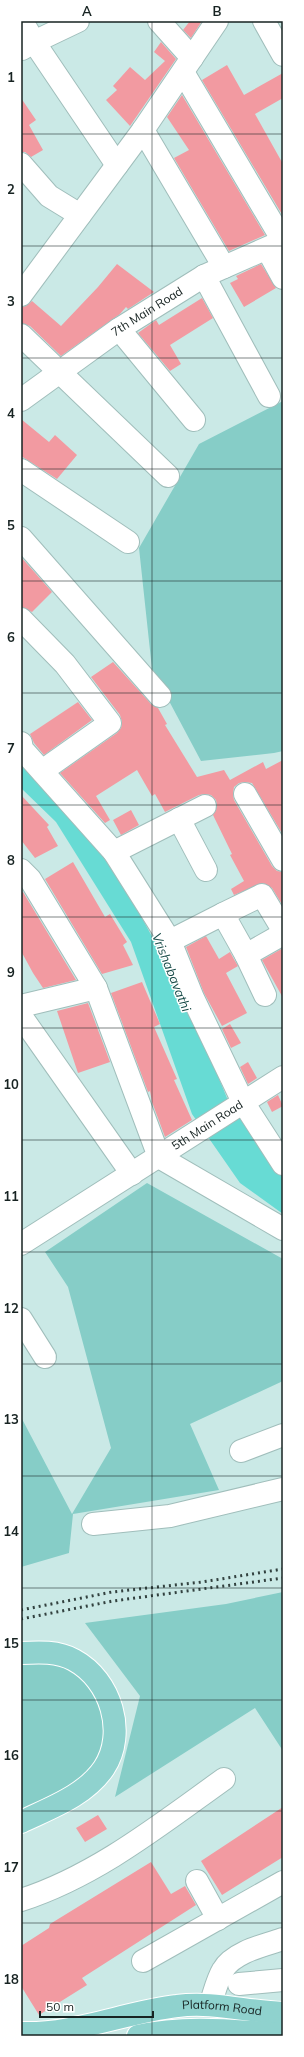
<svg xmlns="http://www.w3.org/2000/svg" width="304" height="2057" viewBox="0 0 304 2057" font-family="Mulish,sans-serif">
	<rect width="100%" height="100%" fill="#cae9e6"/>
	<path fill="#86cdc7" d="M 283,401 L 283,751 L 274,753 L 201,761 L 152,669 L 139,548 L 199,444 Z
		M 147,1183 L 283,1259 L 283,1381 L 190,1424 L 219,1490 L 73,1514 L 69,1553 L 21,1567 L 21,1417 L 72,1514 L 111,1448 L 68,1287 L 45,1252 Z
		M 283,1592 L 283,1751 L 255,1708 L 115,1797 L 140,1696 L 85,1623 L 226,1604 Z
		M 41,1660 C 57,1664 73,1669 84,1681 C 110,1708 110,1750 85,1777 C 77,1786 34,1805 21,1812 L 21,1662 Z"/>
	<path fill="#67dbd4" d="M 21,757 L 108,854 L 190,1008 L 227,1098 L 283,1176 L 283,1214 L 240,1183 L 192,1114 L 131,942 L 56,822 L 21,788 Z"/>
	<path fill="#f29aa1" d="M 190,21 L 202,21 L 191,38 L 183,30 Z
		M 161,42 L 176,59 L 130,126 L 106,100 L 117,90 L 113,86 L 130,67 L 145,80 L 165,61 L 154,52 Z
		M 227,65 L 244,95 L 283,73 L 283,98 L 255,114 L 283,164 L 283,216 L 202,80 Z
		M 182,95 L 265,235 L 229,251 L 174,158 L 189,150 L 167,117 Z
		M 21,98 L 36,120 L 29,125 L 43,150 L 31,157 L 25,152 L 21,152 Z
		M 117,264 L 154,292 L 128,309 L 126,307 L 120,314 L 61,356 L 30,326 L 21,323 L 21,307 L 26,306 L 32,301 L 61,326 L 98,287 Z
		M 261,264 L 276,288 L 244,307 L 230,283 L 238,279 L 236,276 Z
		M 202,298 L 213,318 L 170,345 L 181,364 L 170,371 L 138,333 L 156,320 L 159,325 Z
		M 21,419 L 49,442 L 55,435 L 77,455 L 57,479 L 21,456 Z
		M 21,557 L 52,592 L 32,612 L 21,607 Z
		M 113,662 L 151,704 L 158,708 L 167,724 L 165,725 L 197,777 L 224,770 L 230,780 L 263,762 L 266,769 L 283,760 L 283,835 L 252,783 L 245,782 L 239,783 L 234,787 L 233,794 L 234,800 L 272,866 L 277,871 L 283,872 L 283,906 L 272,888 L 263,883 L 234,895 L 231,889 L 244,881 L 230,855 L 232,854 L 213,815 L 217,806 L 216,800 L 211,795 L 205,794 L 199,795 L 165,812 L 155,794 L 152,796 L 137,770 L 96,796 L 110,820 L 105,823 L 60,773 L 117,733 L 121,728 L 122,722 L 120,715 L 91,677 Z
		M 78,702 L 92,720 L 44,755 L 34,743 L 30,734 Z
		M 21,795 L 49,825 L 47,827 L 58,846 L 35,858 L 21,840 Z
		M 131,810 L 139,825 L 121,835 L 113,820 Z
		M 73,862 L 105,917 L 110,914 L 127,942 L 123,945 L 133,965 L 102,974 L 45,879 Z
		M 23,892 L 76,980 L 43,988 L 33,973 L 21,951 L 21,893 Z
		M 206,936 L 219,959 L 230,952 L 235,961 L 238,966 L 226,973 L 247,1013 L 222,1026 L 204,993 L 186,947 Z
		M 283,948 L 283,998 L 262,960 Z
		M 142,982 L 160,1024 L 154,1027 L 177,1079 L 174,1080 L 192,1120 L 165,1137 L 152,1102 L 150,1091 L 148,1092 L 111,993 Z
		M 88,1003 L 110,1062 L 78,1073 L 57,1011 Z
		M 230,1024 L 241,1043 L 231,1048 L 222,1029 Z
		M 248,1062 L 257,1078 L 248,1084 L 240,1067 Z
		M 278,1095 L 283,1106 L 272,1112 L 267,1102 Z
		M 283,1807 L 283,1857 L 222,1895 L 201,1861 Z
		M 98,1815 L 107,1829 L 85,1842 L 76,1828 Z
		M 151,1862 L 171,1894 L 185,1886 L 196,1905 L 82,1978 L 87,1985 L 39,2015 L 21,1986 L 21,1946 L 49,1928 L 50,1924 Z"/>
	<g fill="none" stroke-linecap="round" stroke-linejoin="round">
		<defs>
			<g id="minor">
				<path d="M 22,21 L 34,42 L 117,165"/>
				<path d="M 159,21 L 192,58"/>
				<path d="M 264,21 L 283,55"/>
				<path d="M 22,49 L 34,42 L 78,21"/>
				<path d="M 143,130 L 224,267"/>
				<path d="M 21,164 L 49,196 L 80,215"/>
				<path d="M 267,249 L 283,278"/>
				<path d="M 204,276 L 269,396"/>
				<path d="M 21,295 L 143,130 L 217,21"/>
				<path d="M 119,329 L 194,420"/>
				<path d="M 21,335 L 168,476"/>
				<path id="s1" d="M 21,400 L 119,329 L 204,276 L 283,241 L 183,72"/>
				<path d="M 21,470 L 128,542"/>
				<path d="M 21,538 L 160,696"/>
				<path d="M 21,619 L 65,664 L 110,723 L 42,771"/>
				<path d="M 21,743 L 22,749 L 114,852 L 170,941 L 193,998 L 243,1102 L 283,1164"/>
				<path d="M 245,794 L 283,860"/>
				<path d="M 179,819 L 206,870"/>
				<path d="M 114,852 L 205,806"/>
				<path d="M 21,870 L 30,879 L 96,988 L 159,1157 L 283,1229"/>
				<path d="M 223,914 L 262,895 L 283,930"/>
				<path d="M 170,941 L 223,914 L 246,955 L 265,995"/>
				<path d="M 246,955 L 283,934"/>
				<path d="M 21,1006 L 96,988"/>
				<path d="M 21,1016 L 132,1174"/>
				<path id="s2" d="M 21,1244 L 283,1077"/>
				<path d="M 21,1319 L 45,1357"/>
				<path d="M 241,1451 L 283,1435"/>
				<path d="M 93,1524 L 170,1516 L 283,1489"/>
				<path d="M 197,1881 L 218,1919"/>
				<path d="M 21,1900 C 96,1876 161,1824 224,1779"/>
				<path d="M 143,1961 L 283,1882"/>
				<path d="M 239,1984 L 283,1980"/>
				<path d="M 210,2005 C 214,1994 217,1980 223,1970 C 233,1952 265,1945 283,1939"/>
			</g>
			<g id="major">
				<path d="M 21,1653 C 39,1652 58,1651 74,1660 C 111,1680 127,1733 104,1768 C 85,1796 50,1808 21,1822"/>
				<path id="s3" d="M 21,2033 C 74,2035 125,2012 177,2006 C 213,2001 247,2012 283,2013"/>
				<path d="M 138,2036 C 186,2025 235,2031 283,2034"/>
			</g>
		</defs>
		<use href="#minor" stroke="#a0bebb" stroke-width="24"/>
		<use href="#major" stroke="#fff" stroke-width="24"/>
		<use href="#minor" stroke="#fff" stroke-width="22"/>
		<use href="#major" stroke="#8fd2ce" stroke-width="22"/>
		<path stroke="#32413f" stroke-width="3" stroke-dasharray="2 4" stroke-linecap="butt" d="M 21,1610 L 112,1592 L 202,1582 L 283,1569
			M 21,1619 L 113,1601 L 283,1578"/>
	</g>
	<path fill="none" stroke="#172322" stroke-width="1" stroke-opacity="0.55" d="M 152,21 L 152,2036M 21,134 L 283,134M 21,246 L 283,246M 21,358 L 283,358M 21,469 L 283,469M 21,581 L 283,581M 21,693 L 283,693M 21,805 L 283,805M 21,917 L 283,917M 21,1028 L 283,1028M 21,1140 L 283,1140M 21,1252 L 283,1252M 21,1364 L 283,1364M 21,1476 L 283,1476M 21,1588 L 283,1588M 21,1700 L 283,1700M 21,1811 L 283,1811M 21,1923 L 283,1923"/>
	<g text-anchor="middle" stroke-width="3" stroke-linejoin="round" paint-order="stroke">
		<g font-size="12" fill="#172322" stroke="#fff">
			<text dy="4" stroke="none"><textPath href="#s1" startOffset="154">7th Main Road</textPath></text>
			<text dy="4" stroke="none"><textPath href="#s2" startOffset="221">5th Main Road</textPath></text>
			<text dy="4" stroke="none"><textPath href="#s3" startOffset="204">Platform Road</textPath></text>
		</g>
		<g font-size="13" font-style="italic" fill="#1a4d4a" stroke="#fff">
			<text transform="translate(172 972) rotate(68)" y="5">Vrishabavathi</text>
		</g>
	</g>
	<rect width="304" height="2057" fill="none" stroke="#ffffff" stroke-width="44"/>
	<path d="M40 2011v6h113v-6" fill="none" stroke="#172322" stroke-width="2"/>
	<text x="46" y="2011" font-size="12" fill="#172322" stroke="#ffffff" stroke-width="3" paint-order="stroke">50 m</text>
	<rect x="22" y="22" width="260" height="2013" fill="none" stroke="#172322" stroke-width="1.5"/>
	<g font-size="13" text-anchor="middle" font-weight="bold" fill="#172322">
		<text x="87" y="16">A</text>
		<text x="217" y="16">B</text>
		<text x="11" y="82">1</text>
		<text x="11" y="194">2</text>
		<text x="11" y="306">3</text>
		<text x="11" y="418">4</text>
		<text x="11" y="530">5</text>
		<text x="11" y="642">6</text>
		<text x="11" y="753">7</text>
		<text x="11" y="865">8</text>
		<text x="11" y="977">9</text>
		<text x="11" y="1089">10</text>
		<text x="11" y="1201">11</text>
		<text x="11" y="1313">12</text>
		<text x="11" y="1424">13</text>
		<text x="11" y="1536">14</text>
		<text x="11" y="1648">15</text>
		<text x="11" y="1760">16</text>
		<text x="11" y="1872">17</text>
		<text x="11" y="1984">18</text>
	</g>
</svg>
